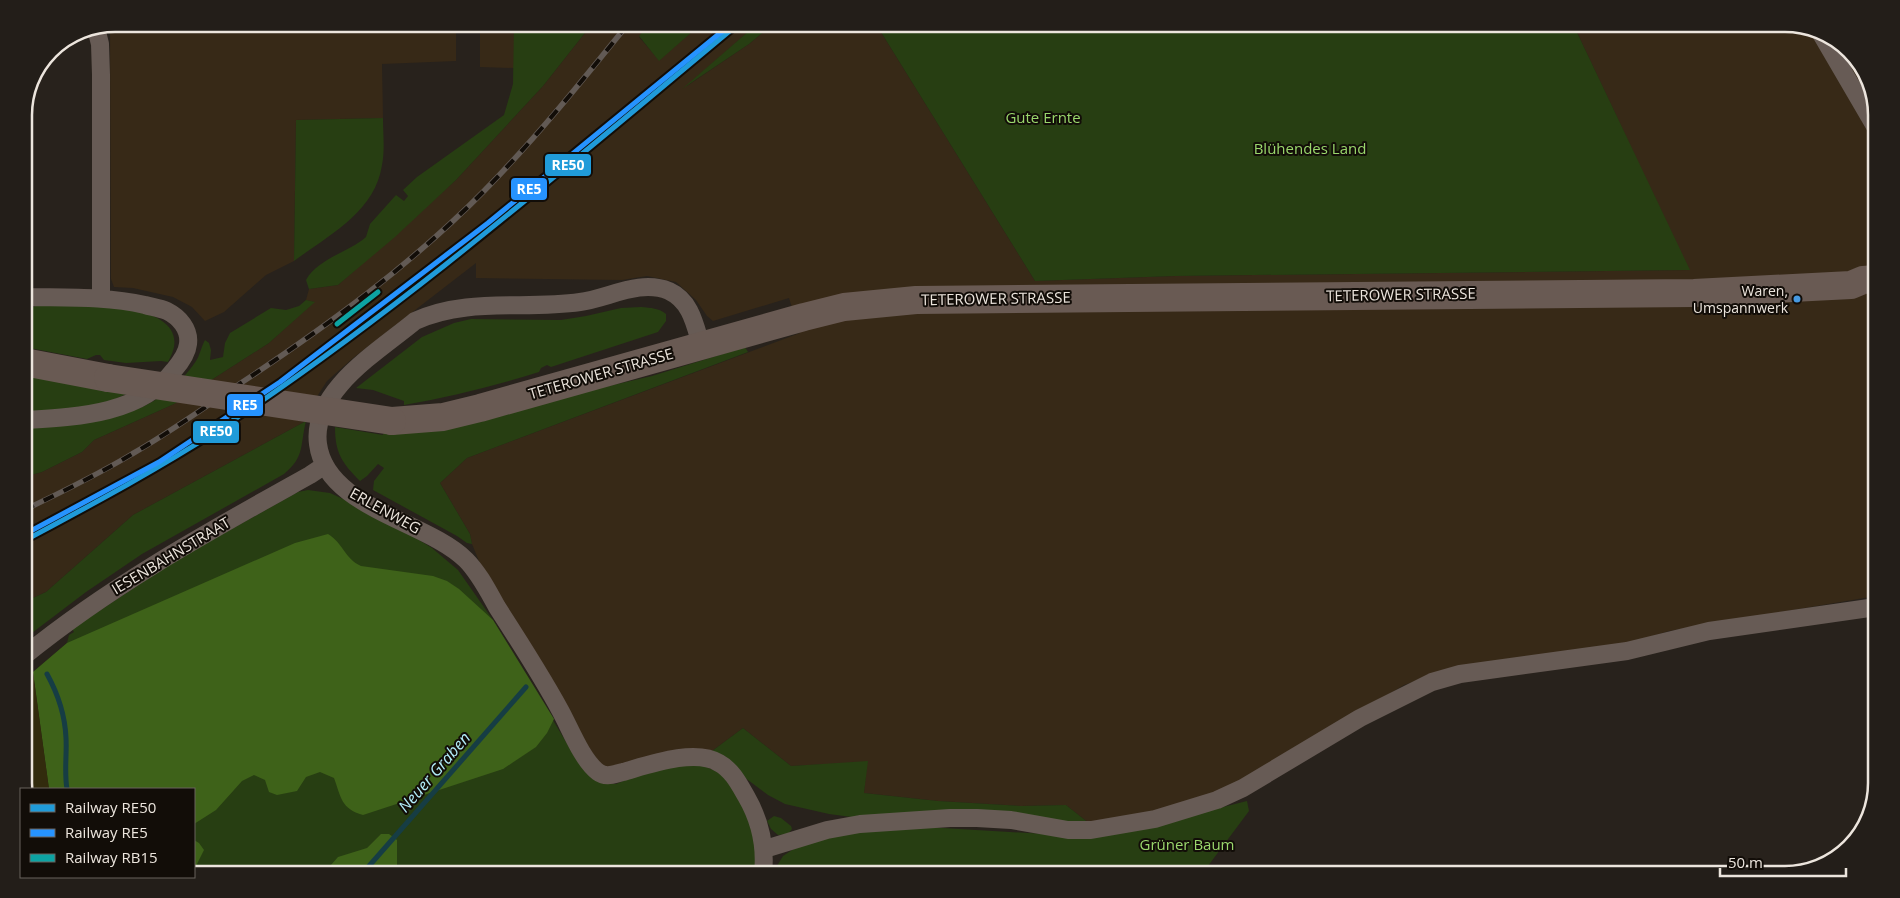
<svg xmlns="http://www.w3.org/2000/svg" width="1900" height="898" viewBox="0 0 1900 898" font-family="'Open Sans',sans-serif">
	<rect width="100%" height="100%" fill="#28221c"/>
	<path fill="#372917" d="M 116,24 L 456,24 L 456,61 L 382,64 L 383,118 L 296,120 L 294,261 L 266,275 L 224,312 L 205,321 L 192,307 L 173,297 L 133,288 L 114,287 L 111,279 L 110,25 Z
		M 480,24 L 514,24 L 514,68 L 480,67 Z
		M 592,24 L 649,24 L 639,37 L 659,60 L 701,24 L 757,24 L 687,86 L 749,44 L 773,24 L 876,24 L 1035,281 L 1175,276 L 1689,270 L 1573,24 L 1784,24 L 1825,33 L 1861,64 L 1876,110 L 1876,596 L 1669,631 L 1626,644 L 1456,667 L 1404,685 L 1241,784 L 1154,813 L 1090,824 L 1066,805 L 1021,806 L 938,801 L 864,793 L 867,762 L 791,766 L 743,728 L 708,754 L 613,768 L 605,767 L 597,761 L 479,561 L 472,544 L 470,534 L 440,483 L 467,458 L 800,333 L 789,298 L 713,321 L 707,316 L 696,300 L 676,282 L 647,276 L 622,280 L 476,278 L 476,263 L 353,358 L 327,381 L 318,395 L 306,421 L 133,515 L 46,592 L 24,602 L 24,477 L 42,472 L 82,452 L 94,440 L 174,404 L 269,343 L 314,302 L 306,300 L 309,289 L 338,285 L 456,180 L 543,86 Z"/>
	<path fill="#273e12" d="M 514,24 L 592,24 L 543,86 L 456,180 L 395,237 L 338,285 L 309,289 L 306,280 C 317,259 349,252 366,237 L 370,224 L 396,195 L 404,201 L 408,196 L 403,190 L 417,177 L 504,115 L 513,84 Z
		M 649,24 L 701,24 L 659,61 L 639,36 Z
		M 757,24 L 773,24 L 749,44 L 682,89 Z
		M 876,24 L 1573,24 L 1690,270 L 1175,276 L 1035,281 Z
		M 383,118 C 383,133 385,150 382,165 C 375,212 329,235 294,261 L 296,120 Z
		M 306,300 L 315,302 L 269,343 L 174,404 L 94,440 L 82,452 L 42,472 L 24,477 L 24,427 L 129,412 C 155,404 180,385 196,361 C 200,355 201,347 205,340 L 209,343 L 211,350 L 210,360 L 223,357 L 225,343 L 230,333 L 271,308 L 286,310 L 299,306 Z
		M 47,304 C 79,304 204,300 168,362 L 161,361 L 126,363 L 104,360 L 100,355 L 96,355 L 87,359 L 24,347 L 24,313 L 35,306 Z
		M 641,307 C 651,308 659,308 666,314 L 666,321 L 658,332 L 551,367 L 547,365 L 541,368 L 539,372 C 495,386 450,397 404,405 L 404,401 L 373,390 L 356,388 L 422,337 L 454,323 L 471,319 L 561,320 L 586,316 L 621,308 Z
		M 745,347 L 748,352 L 467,458 L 440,483 L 470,534 L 472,544 L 467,543 L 457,536 L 373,490 L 374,481 L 384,468 L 378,464 L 367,476 L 360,481 C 342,463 335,453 335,427 L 383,435 L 384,431 L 596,389 L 652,376 Z
		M 24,372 L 126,394 C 92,411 61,412 24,413 Z
		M 306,421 C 300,445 305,457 284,474 L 142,554 L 86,592 L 24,639 L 24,602 L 46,592 L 133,515 Z
		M 308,490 L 330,493 L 341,498 L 414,537 L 432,548 L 458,570 L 493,620 L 578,762 L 605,783 L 616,784 L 658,767 L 692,761 L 725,775 L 746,809 L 755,837 L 757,874 L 194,874 L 194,789 L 49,789 L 33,672 L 67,643 L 69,635 L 74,632 L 72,629 L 176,560 L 298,492 Z
		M 743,728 L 791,766 L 868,761 L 864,793 L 938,801 L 1021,806 L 1066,805 L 1090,824 L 859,818 L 829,814 L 785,804 L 768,795 L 744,777 L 708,754 Z
		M 1247,801 L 1249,811 L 1202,874 L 772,874 L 783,856 L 798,846 L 859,828 L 909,826 L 1095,837 L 1124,832 Z
		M 774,816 L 781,818 L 791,826 L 792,829 L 788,834 L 778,835 L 771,829 L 767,821 Z"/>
	<path fill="#3e6219" d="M 328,534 C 343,543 345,559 361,566 L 433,576 L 447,581 L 459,589 L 493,620 L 554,719 L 547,733 L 536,747 L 503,769 L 363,815 C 341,809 341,797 334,778 L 320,772 L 306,777 L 297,791 L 277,795 L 269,792 L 265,780 L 254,775 L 242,781 L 216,810 L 194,824 L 194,789 L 49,789 L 33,672 L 67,643 L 295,543 Z
		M 381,834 L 389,834 L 397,840 L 397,865 L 393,874 L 323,874 L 338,857 L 367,848 Z
		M 194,840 L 199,843 L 204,850 L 196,866 L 197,874 L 194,874 Z"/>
	<path fill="#322b0d" d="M 32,661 L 32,665 L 49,789 L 24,789 L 24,668 Z"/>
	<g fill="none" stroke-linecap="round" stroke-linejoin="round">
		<path stroke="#163d44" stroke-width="5" d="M 47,674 C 58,694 65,714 66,738 C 67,755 64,772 67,789
			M 362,874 L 526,687"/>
		<path stroke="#675b55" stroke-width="18" d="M 96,28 L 100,44 L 101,75 L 101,298
			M 1820,32 L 1876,128
			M 24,297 C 65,298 105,296 145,305 C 152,307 160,308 167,311 C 179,317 190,329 188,344 C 187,354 180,363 174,370 C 140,415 75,417 24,420
			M 701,345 C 695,325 691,301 669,291 C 640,279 609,298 580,302 C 525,310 467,297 415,321 C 379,351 311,391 318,444 C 326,508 427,521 466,560 C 479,573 488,591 497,607 C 519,641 541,675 560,710 C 570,728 582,760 598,772 C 606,778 614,774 623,772 C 648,765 695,748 719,763 C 732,770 739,784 746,796 C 760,820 766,846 763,874
			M 24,656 C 114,583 210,531 310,475 L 325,465
			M 765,849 L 827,830 L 860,824 L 950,818 L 977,818 L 1011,820 L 1068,830 L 1091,830 L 1155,819 L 1217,800 L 1243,788 L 1360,718 L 1432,682 L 1460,674 L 1627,651 L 1709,631 L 1876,607"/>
		<path stroke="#695a53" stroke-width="28" d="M 24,362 L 108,378
			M 392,421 L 443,417 L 480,408 L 804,317 L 844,307 L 916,300 L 1694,293 L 1851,285 L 1863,280 L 1876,279"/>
		<defs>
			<path id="rail" d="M 24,510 C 60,493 97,475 132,454 C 169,433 205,407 241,383 C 327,326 412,264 484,191 C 536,138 582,81 628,24"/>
		</defs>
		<use href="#rail" stroke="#625a55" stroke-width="5.5"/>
		<use href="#rail" stroke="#120d08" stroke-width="4" stroke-dasharray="11" stroke-linecap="butt"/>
		<path stroke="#695a53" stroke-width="28" d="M 108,378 L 392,421"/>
		<defs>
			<path id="rail-1" d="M 24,541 C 89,506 155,471 217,431 C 401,310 568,165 738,24"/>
			<path id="rail-2" d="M 27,533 L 159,462 L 280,382 L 488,223 L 725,29"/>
			<path id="rail-3" d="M 337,324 L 378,292"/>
		</defs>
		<use href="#rail-1" stroke="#120d08" stroke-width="9"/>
		<use href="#rail-2" stroke="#120d08" stroke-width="9"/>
		<use href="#rail-3" stroke="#120d08" stroke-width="9"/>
		<use href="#rail-1" stroke="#209bd9" stroke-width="5"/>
		<use href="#rail-2" stroke="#2693ff" stroke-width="5"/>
		<use href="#rail-3" stroke="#0da3a3" stroke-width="5"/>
	</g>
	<circle fill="#4699e1" stroke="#120d08" stroke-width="2" cx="1797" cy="299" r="4.5"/>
	<g text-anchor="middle" stroke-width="4" stroke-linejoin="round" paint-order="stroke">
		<g font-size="14" fill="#ece5dd" stroke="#120d08" text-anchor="end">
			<text x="1788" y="296">Waren,<tspan x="1788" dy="17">Umspannwerk</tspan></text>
		</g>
		<g font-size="15" fill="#9ad76c" stroke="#120d08">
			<text x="1043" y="123">Gute Ernte</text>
			<text x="1310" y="154">Blühendes Land</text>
			<text x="1187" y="850">Grüner Baum</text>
		</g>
		<g font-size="15" fill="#ece5dd" stroke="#120d08">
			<text transform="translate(1401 295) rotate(-1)" y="5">TETEROWER STRASSE</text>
			<text transform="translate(996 299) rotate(-1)" y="5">TETEROWER STRASSE</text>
			<text transform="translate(601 374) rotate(-16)" y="5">TETEROWER STRASSE</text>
			<text transform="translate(385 511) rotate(29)" y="5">ERLENWEG</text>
			<text transform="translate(171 556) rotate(-31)" y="5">IESENBAHNSTRAAT</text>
		</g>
		<g font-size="16" font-style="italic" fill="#b2ecf8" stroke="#120d08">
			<text transform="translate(434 772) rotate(-49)" y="6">Neuer Graben</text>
		</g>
	</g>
	<path d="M0 0H1900V898H0ZM115 32H1785A83 83 0 0 1 1868 115V783A83 83 0 0 1 1785 866H115A83 83 0 0 1 32 783V115A83 83 0 0 1 115 32Z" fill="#231e19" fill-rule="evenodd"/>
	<path fill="none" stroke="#ece5dd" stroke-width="2.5" d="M115 32H1785A83 83 0 0 1 1868 115V783A83 83 0 0 1 1785 866H115A83 83 0 0 1 32 783V115A83 83 0 0 1 115 32Z"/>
	<g stroke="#120d08" stroke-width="2">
		<rect x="544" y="153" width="48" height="24" rx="5" fill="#209bd9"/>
		<rect x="510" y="177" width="38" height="24" rx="5" fill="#2693ff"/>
		<rect x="226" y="393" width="38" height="24" rx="5" fill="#2693ff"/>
		<rect x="192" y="420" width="48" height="24" rx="5" fill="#209bd9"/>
	</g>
	<g font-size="14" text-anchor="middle" font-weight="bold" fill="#fff">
		<text x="568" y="170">RE50</text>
		<text x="529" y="194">RE5</text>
		<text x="245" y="410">RE5</text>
		<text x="216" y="436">RE50</text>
	</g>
	<rect x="20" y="788" width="175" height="90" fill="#120d08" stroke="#69635d"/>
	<rect x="30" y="804" width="25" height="8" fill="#209bd9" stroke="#69635d"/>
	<text x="65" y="813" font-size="15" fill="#ece5dd">Railway RE50</text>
	<rect x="30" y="829" width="25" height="8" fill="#2693ff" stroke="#69635d"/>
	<text x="65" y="838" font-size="15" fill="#ece5dd">Railway RE5</text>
	<rect x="30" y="854" width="25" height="8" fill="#0da3a3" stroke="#69635d"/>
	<text x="65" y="863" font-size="15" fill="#ece5dd">Railway RB15</text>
	<path d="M1720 868v8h126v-8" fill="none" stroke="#ece5dd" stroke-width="2.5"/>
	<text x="1728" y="868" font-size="15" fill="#ece5dd" stroke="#120d08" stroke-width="4" paint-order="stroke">50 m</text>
</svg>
